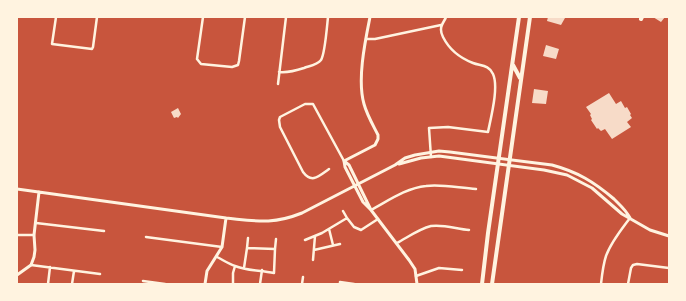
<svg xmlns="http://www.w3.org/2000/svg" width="686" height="301" viewBox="0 0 686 301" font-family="'Exo 2',sans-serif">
	<rect width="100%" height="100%" fill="#c8553d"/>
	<path fill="#f7dbc8" d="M 548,17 L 562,17 L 565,18 L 561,25 L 547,21 Z
		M 653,17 L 665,17 L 661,22 Z
		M 546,45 L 559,49 L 556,59 L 543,56 Z
		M 534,89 L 548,91 L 546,104 L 532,103 Z
		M 609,93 L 616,104 L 621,101 L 625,108 L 627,107 L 631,114 L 630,115 L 632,118 L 627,122 L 631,127 L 612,139 L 605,129 L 601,131 L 598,128 L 597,129 L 591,120 L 592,119 L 590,115 L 591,114 L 586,107 Z
		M 178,108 L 181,114 L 178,118 L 177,117 L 174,118 L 171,112 Z"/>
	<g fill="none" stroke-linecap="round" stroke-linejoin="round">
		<path stroke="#fff3e0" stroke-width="2.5" d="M 56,17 L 52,44 L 92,49 L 93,47 L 97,17
			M 203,17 L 197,59 L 201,64 L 232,67 L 238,65 L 239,61 L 245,17
			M 366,39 L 375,39 L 441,25
			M 279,72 C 288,73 295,71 304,68 C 309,66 317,65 321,60 C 325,54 327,26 328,17
			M 278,84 L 286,17
			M 431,157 L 429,128 L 448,127 L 488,132 C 491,117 499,87 493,74 C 489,65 481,66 473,63 C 460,58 449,49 443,37 C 441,33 440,29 442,25 C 443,22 445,20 446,17
			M 329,169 C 319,176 312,184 303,172 L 280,127 L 279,120 L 280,117 L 305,104 L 313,104 L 344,161
			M 371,210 C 388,201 406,188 426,186 C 442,184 459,188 476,189
			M 343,211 L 347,218
			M 36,223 L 104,231
			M 329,229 L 333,245
			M 17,235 L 34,235
			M 146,237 L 222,247
			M 305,240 L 322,233 L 347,218 L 354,227 L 361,230 L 378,219
			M 397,243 C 408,237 419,229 431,226 C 443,224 457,229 469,230
			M 247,248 L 248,238
			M 275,249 L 276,239
			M 314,250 L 340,244
			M 217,257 C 223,260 229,264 235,266 C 247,271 261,270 274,273 L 275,249 L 247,248 L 244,268
			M 313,260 L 315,236
			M 31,265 L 100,274
			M 416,276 L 439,268 L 462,270
			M 143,281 L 165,284
			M 48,284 L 50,267
			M 72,284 L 74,271
			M 233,284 L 233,273 L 235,266
			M 260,284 L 262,270
			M 302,284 L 303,277
			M 340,284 L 340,282 L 354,284
			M 601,284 C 602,275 603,265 606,256 C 611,242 621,230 630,218
			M 628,284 L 631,268 L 633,265 L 637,264 L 669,268"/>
		<path stroke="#fff3e0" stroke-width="3" d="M 344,161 L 375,145 L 378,139 L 378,135 C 373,125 367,115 364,104 C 357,80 365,42 370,17
			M 344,161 L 345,167 L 363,202 L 371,210 L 409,260 L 415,269 L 417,284
			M 344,161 L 349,165 L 371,210
			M 399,164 L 421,158 L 439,156 L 544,170 L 567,175 L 592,188 L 622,214 L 650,230 L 669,236
			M 17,189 L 226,218 C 256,221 272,225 302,213 L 395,165 L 405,158 L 415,155 L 439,151 L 450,152 L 552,165 C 578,172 594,182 614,199 C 620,205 626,210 630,218
			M 17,275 L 31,265 L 34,257 L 35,250 L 34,235 L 39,192
			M 205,284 L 207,271 L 222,247 L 226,218"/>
		<path stroke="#fff3e0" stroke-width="4" d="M 641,19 L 642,17
			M 513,65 L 520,78
			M 482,284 L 488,233 L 519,17
			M 492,284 L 530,17"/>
	</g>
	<rect width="686" height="301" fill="none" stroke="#fff3e0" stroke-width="36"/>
</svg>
